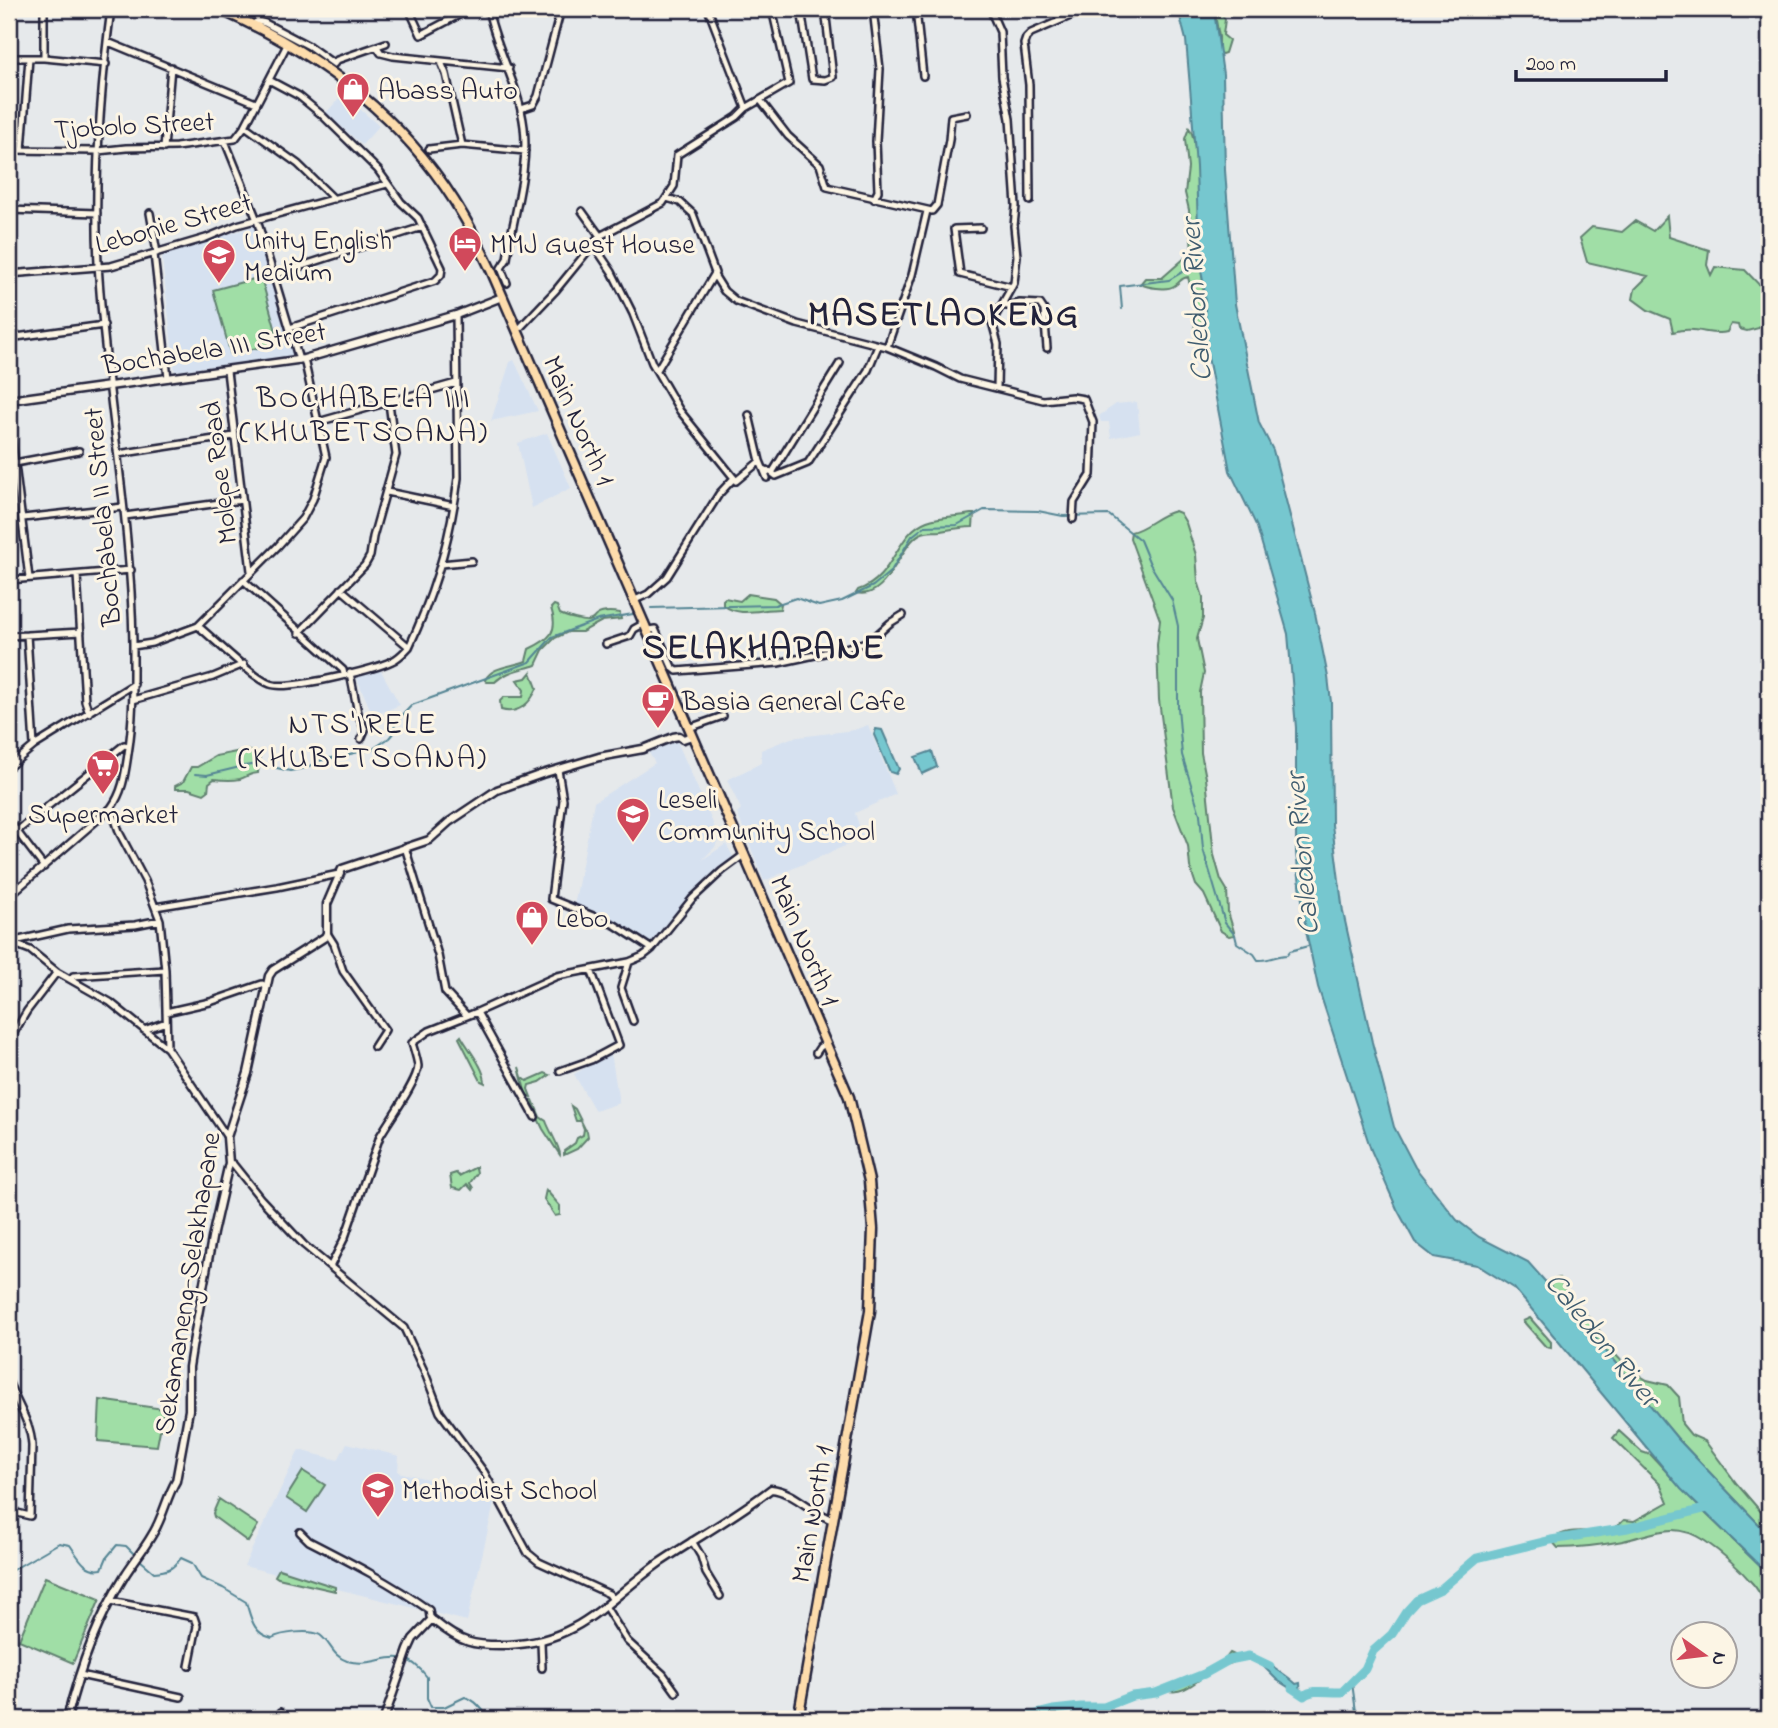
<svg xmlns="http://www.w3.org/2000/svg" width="1778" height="1728" viewBox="0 0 1778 1728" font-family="'Indie Flower',sans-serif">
	<rect width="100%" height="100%" fill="#e6e9eb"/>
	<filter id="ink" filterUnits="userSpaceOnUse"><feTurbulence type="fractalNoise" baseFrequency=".0143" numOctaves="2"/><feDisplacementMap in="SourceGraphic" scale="14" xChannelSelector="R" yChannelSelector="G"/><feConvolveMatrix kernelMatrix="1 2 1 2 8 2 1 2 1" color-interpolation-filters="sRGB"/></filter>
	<g filter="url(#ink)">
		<path fill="#d6e1f0" d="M 343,94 L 379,126 L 362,145 L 326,113 Z
			M 255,226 L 296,355 L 175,371 L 162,258 L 165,253 Z
			M 514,360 L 538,411 L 491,421 L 510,362 Z
			M 1137,402 L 1140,432 L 1111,438 L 1109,422 L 1101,422 L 1099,416 L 1116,404 Z
			M 547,433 L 571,488 L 532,508 L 518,443 Z
			M 380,669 L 400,705 L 373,716 L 356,676 Z
			M 868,725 L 896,794 L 855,813 L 863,838 L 764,881 L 737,813 L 741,809 L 727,780 L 761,763 L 761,750 L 791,738 L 854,730 Z
			M 676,739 L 719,837 L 715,847 L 702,860 L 726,844 L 734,858 L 696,891 L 651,945 L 614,923 L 574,906 L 594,802 L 655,763 L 648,751 Z
			M 609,1055 L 612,1059 L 619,1103 L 595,1111 L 574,1074 Z
			M 347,1443 L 399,1456 L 398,1472 L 496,1495 L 467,1621 L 244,1566 L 299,1450 L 338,1460 Z"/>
		<path fill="#a0dea6" stroke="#618070" stroke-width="2" d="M 1214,9 L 1218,9 L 1225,19 L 1223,35 L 1229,40 L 1225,53 L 1222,54 L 1219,53 L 1219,37 Z
			M 1189,128 C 1201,142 1198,228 1199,250 L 1196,254 L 1192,251 L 1189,210 L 1185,193 L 1188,168 L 1185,139 Z
			M 1667,216 L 1669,237 L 1709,250 L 1707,265 L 1711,275 L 1715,267 L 1745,270 L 1765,291 L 1769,290 L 1769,317 L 1762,321 L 1759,328 L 1747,331 L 1739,329 L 1738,325 L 1731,324 L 1727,332 C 1711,337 1696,325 1673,332 L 1670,319 L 1648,310 L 1633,299 L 1635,289 L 1648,276 L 1587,262 L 1580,238 L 1592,227 L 1622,232 L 1635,221 L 1653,231 Z
			M 1187,256 L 1201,268 L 1204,286 L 1202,293 L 1205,304 L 1200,332 L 1201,347 L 1198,348 L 1194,330 L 1197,314 L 1188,277 C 1180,278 1181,282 1174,286 C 1166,291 1147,287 1140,284 L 1145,278 L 1162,278 Z
			M 261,277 L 279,342 L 231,355 L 213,290 Z
			M 1175,511 L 1180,513 L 1186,523 L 1196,555 L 1198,581 L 1203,597 L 1203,618 L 1197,639 L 1204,673 L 1200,692 L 1201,753 L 1206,778 L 1214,855 L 1221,880 L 1227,890 L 1228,912 L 1235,935 L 1229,936 L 1221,931 L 1204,894 L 1196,885 L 1190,867 L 1188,846 L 1173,807 L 1159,700 L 1157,645 L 1160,620 L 1130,538 L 1131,532 C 1148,528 1157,515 1175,511 Z
			M 971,514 L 974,514 L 973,527 C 962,527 952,529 941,531 C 933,532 928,530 920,534 C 899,545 888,601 856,593 L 858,590 C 895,578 895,533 927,521 C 941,516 956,517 971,514 Z
			M 748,594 L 774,598 L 781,604 L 780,609 C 760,609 740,618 723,605 L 723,600 L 725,598 L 740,601 Z
			M 554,605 L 557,606 L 560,614 C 564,616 583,622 588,621 C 595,620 592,618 597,615 C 603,611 614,612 620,613 L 621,619 L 602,621 L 582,632 L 568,632 L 555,638 L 543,650 L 536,665 C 521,670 506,671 495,682 L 487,682 L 485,680 C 492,666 511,667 526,661 L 529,649 C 550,639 559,632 551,608 Z
			M 531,672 L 537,688 C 531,703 518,715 501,710 L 500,701 L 504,697 L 523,697 L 524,690 L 517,680 L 526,678 Z
			M 246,750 L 260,754 L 258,773 C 250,773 247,777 240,779 C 231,781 222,780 214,779 L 209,783 L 208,791 L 204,794 L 189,789 L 175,789 L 175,786 L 183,782 L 191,767 L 197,767 L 216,756 Z
			M 461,1036 C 468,1049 485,1068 485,1083 L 481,1081 L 459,1038 Z
			M 519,1067 L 522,1077 L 527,1081 L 545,1073 L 550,1075 L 540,1082 L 529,1085 L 528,1089 L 531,1097 L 526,1095 Z
			M 529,1100 L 533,1100 L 540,1117 L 546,1121 C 549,1130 561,1149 560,1155 L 543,1129 Z
			M 571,1106 L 575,1109 L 585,1129 L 587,1131 L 588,1137 L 577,1149 L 564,1155 L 564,1151 L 575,1143 L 577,1138 L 583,1135 L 584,1129 L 581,1121 L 576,1121 Z
			M 476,1167 L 477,1173 L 470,1183 L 473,1188 L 472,1190 L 467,1184 L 461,1190 L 452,1188 L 450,1175 L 456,1173 L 459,1176 Z
			M 546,1190 L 560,1206 L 560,1215 L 555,1216 L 544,1199 Z
			M 1559,1278 L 1569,1296 L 1596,1325 L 1610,1349 L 1630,1370 L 1647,1380 L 1668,1385 L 1679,1397 L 1682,1424 L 1691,1435 L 1705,1441 L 1737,1484 L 1762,1513 L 1769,1519 L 1769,1535 L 1677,1438 L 1546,1282 Z
			M 1530,1318 L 1551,1342 L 1551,1348 L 1546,1347 L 1523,1321 Z
			M 100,1400 L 164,1409 L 157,1446 L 98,1441 Z
			M 1619,1431 L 1642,1452 L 1651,1455 L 1699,1507 L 1769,1575 L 1769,1605 C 1762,1599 1759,1591 1753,1584 C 1740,1569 1721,1552 1705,1541 C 1674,1520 1654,1534 1623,1541 C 1601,1545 1580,1548 1558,1548 L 1551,1540 C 1576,1520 1602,1544 1624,1520 L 1634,1521 L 1668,1502 L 1661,1485 L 1613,1438 Z
			M 303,1471 L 325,1485 L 307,1512 L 286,1498 Z
			M 219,1499 L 258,1525 L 248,1542 L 214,1517 L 213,1513 Z
			M 279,1569 L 335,1587 L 335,1591 L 278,1578 L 275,1576 Z
			M 45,1577 L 100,1599 L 73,1663 L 19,1640 Z
			M 1230,1653 L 1241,1658 C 1233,1665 1224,1664 1215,1669 C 1200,1677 1184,1697 1166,1690 L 1168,1687 L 1179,1686 L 1213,1666 L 1222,1663 Z"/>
		<path fill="#76c7cf" stroke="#548594" stroke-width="2" d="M 1178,9 L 1214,9 L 1214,11 L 1223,74 L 1225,170 L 1235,304 L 1259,423 L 1273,450 L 1315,613 L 1328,677 L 1331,702 L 1332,825 L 1343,912 L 1372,1042 L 1394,1127 L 1415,1167 L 1457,1220 L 1479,1237 L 1528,1262 L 1596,1339 L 1677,1438 L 1769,1535 L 1769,1575 L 1681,1489 L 1514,1288 L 1477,1265 L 1434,1257 L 1415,1242 L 1397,1209 L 1371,1150 L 1318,987 L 1306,931 L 1296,853 L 1296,728 L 1288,634 L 1257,527 L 1230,471 L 1207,352 L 1204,286 L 1199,261 L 1196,167 L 1191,99 L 1186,40 Z
			M 876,729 L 882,730 L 899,769 L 896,774 L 890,772 L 874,735 Z
			M 932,751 L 937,767 L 922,774 L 915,757 Z
			M 1262,1661 C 1270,1664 1289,1677 1296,1684 L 1300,1683 L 1301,1695 L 1277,1680 L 1261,1664 Z"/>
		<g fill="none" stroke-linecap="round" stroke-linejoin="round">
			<path stroke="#548594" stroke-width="2" d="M 1122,309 L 1120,286 L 1169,280 L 1201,261
				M 651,608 L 775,605 L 796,598 L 819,606 L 842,601 L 873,586 L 891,571 L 912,536 L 925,526 L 957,525 L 984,510 L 1038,511 L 1063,516 L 1109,515 L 1140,540 L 1150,564 L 1172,600 L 1178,626 L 1178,707 L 1182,755 L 1200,814 L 1203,849 L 1225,923 L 1235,935 L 1237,943 L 1254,954 L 1258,960 C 1269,961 1276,955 1287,955 L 1290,951 L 1308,946
				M 195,774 L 207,775 L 244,766 L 259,764 L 290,771 L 306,768 L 318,761 L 373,749 L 389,738 L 394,732 L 395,723 L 412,705 L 530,662 L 552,637 L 598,620 L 633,614
				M 140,1560 L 154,1572 C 168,1571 173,1569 181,1558 L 192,1563 L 201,1578 L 223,1588 L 246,1602 C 251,1618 253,1634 272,1638 C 281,1633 310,1629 320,1635 C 331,1643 332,1656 347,1661 C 381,1670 398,1639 427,1677 L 427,1698 L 431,1707 L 444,1707 L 465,1697 C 477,1700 482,1711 491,1719
				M 9,1572 L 59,1543 L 70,1545 C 79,1558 85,1572 102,1569 L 107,1557 L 117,1545 L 126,1546 L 135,1555
				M 1352,1683 L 1357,1719"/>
			<path stroke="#76c7cf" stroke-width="9" d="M 1292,1688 L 1304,1696 C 1313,1688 1329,1693 1342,1692 L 1365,1669 L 1373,1651 L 1392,1634 L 1406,1612 L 1417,1600 L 1441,1589 L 1477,1558 L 1551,1540 L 1628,1528 L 1712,1507
				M 1016,1719 L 1053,1710 L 1081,1707 L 1104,1707 L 1132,1696 L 1156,1693 L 1204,1674 L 1229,1660 L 1249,1656 L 1270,1666"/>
			<defs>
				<path id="minor" d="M 409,9 L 421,35 L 470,9
					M 488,9 C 496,49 519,85 524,127 C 529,171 513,216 507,259 L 501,268 L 507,283
					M 708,9 L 746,108
					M 801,9 L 812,79 L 825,80 L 833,77 L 825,9
					M 873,9 L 880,69 L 876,141 L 878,191 L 874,199
					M 916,9 L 923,76
					M 957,9 L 971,9
					M 990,9 L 1000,32 L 1002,77 L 1010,119 L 1016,206 L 1014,226 L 1017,256 L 1014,283 L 992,322 L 998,344 L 997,388
					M 253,24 L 258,21 L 265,23 L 309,46 L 334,64 L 337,60 L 386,43
					M 108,42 L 256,103
					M 377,47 L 381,53 L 393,56 L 509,68
					M 9,58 L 44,58 L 44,9
					M 44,58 L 106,64
					M 441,62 L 446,74 L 462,145
					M 269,80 L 299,96 L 322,115 L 378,170 L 401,202 L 418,218 L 442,268 L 441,275 L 435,281 L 290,328
					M 761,101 L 788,136 L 820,165 L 827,187 L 932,211 L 937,205 L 949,140 L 951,117 L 967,114
					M 521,109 L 533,105 L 538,96 L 561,9
					M 245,126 L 298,164 L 334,199
					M 225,141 L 257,220 L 299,360
					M 164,148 L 171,67
					M 429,149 L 462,145 L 525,151
					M 9,150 L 98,151 L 126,148 L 176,147 L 235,139 L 245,126 L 288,43
					M 22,150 L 29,58
					M 1030,201 L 1029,85 L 1024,44 L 1026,38 L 1031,33 L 1080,12
					M 9,210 L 97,213
					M 582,211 L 600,236
					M 150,213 L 157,253
					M 981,228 L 954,229 L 960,274 L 1012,287
					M 593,244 L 612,272 L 633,314 L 652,363 L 680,411 L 734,478 L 719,494 L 667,577 L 648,594 L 635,600
					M 154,254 L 168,378
					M 9,274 L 111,266 L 206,238 L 237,225 L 387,184
					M 274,275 L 422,227
					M 714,275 L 724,291 L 736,301 L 797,324 L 887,347 L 936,367 L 960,379 L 1043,400 L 1072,397 L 1084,399 L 1093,422 L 1091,475 L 1074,502 L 1073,519
					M 1004,303 L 1006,306 L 1020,303 L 1040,304 L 1044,310 L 1047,348
					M 517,331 L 556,290 L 600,236 L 663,203 L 674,186 L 677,155 L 737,117 L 746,108 L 789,83 L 772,9
					M 9,338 L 104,325
					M 887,347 L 912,275 L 927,211
					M 657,370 L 715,273 L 693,214 L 680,202 L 667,198
					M 227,371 L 251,571
					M 749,415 L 760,461 L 767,478
					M 9,416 L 29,578
					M 318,422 L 456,383
					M 118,454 L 234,436
					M 15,463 L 79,451
					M 764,469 L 772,473 L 840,363
					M 772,473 L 776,476 L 808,463 L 868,370 L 878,346
					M 734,478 L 736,481 L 760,461
					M 387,492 L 454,506
					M 125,516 L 242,500
					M 23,518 L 123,507
					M 441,564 L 472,561
					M 77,575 L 85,701 L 89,713
					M 9,580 L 131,570
					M 243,580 L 343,670 L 344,674
					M 341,589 L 409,647
					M 198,626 C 214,639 253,678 270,684 C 287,691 373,670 392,661 C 399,658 403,653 409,647 C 434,594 451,537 458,478 L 456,315
					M 648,630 L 655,629 L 672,667 L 677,671 L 778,663 L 838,650 L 870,641 L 890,623 L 903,615
					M 299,633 L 365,565 L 370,556 L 373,537 L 396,455 L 389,403
					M 27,635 L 34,746
					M 9,636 L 81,632
					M 606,644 L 630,636 L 634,629 L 645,623
					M 133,646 L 152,643 L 198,626 L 278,546 L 303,518 L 313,499 L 326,457 L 304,359
					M 350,673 L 358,713 L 365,730 L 361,739
					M 133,700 L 213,677 L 244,664
					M 689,728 L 723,716
					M 9,767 L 34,746 L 134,684
					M 558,770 L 563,800 L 551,899 L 615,925 L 652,949
					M 111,808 L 120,834 L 145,881 L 160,920 L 165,970 L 167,1048 L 227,1137
					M 9,821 L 44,867
					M 17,831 L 124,745 L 129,746
					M 405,847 L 438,955 L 445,992 L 467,1016
					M 9,896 L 111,808 C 123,792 125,774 128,754 C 134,717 133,680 133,643 C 131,515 105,390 98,263 C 94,178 100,92 111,9
					M 155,907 L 277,887 L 339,874
					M 327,933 L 334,944 L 343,971 L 385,1030 L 374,1047
					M 9,942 L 30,950 L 57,972 L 110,1002 L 167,1048
					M 17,943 L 19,940 L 68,929 L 135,925 L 160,920
					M 629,962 L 621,988 L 633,1021
					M 72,978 L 73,976 L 165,970
					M 166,1012 L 210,1002 L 262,984 L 267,987
					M 477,1012 L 535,1117
					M 144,1030 L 166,1022
					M 9,1041 L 27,1011 L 57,972
					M 816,1053 L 820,1047 L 826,1044
					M 560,1071 L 591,1060 L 619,1045 L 591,970
					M 229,1163 L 233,1164 L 261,1199 L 304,1245 L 404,1328 L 425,1373 L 440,1412 L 484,1472 L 528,1553 L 539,1562 L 609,1594 L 613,1600
					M 331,1265 L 345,1237 L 380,1136 C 389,1120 418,1081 418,1066 C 417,1058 414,1050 412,1043 L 429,1031 L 477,1012 L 557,976 L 629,962 L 643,956 L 652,949 L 692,899 L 722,871 L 745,854
					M 9,1383 C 17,1404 31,1423 32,1446 L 30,1516 L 9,1511
					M 300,1532 L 309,1541 C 350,1562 391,1583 429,1610 L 430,1617 L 434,1621
					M 692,1541 L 701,1556 L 706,1573 L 720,1596
					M 110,1601 L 194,1617 L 197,1626 L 189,1666
					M 605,1606 L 627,1641 L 663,1674 L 676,1692
					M 541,1642 L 542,1668
					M 80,1675 L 181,1697
					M 280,1719 L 281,1712"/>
				<path id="tertiary" d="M 9,400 L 304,359 L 456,315 L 502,297
					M 67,1719 C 79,1670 98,1618 125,1575 C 134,1561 144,1549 152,1535 C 163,1518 166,1498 176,1481 L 189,1410 L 189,1367 L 192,1348 L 213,1233 L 229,1163 L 227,1137 L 248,1073 L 269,976 L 273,970 L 325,937 L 327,933 L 327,904 L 342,869 L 429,840 L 449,822 L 497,790 L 542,774 L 599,757 L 643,749 L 673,737 L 679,736 L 683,739 L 692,736
					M 384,1719 L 408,1650 L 413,1639 L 430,1621 L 434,1621 C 461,1643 473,1646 508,1645 C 579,1642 606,1601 659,1563 C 696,1538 735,1517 771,1489 C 794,1491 811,1513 833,1520"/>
				<path id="primary" d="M 219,9 C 319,53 408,120 464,217 C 474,234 482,252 491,270 L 849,1097 L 869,1181 L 873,1229 L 870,1311 L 798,1719"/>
			</defs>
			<use href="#minor" stroke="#22223b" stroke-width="10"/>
			<use href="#tertiary" stroke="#22223b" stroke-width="11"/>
			<use href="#primary" stroke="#22223b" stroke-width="13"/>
			<use href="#minor" stroke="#fcf5e5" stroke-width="5"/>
			<use href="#tertiary" stroke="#fcf5e5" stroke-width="6"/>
			<use href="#primary" stroke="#fddcac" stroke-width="8"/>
		</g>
	</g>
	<defs>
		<symbol id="shop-pin" viewBox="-11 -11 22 30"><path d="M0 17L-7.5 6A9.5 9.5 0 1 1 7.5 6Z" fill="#d1495b" stroke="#fcf5e5"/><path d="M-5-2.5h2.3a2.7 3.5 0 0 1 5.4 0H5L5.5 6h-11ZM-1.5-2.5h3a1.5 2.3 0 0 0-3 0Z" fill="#fff"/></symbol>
		<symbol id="hotel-pin" viewBox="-11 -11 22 30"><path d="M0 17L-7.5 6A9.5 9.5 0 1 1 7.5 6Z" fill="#d1495b" stroke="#fcf5e5"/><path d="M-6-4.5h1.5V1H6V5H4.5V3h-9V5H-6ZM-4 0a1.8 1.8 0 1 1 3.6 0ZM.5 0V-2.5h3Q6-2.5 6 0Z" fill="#fff"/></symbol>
		<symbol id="school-pin" viewBox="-11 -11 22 30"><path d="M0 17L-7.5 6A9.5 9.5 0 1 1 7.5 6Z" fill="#d1495b" stroke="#fcf5e5"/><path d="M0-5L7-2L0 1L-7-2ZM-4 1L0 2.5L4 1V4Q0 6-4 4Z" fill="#fff"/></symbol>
		<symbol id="cafe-pin" viewBox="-11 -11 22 30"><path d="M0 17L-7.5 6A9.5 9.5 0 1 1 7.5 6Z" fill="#d1495b" stroke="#fcf5e5"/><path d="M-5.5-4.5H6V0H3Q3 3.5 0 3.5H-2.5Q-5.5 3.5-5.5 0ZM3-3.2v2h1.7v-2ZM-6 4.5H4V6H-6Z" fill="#fff"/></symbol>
		<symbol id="supermarket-pin" viewBox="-11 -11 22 30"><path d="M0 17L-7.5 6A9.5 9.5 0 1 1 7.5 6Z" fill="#d1495b" stroke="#fcf5e5"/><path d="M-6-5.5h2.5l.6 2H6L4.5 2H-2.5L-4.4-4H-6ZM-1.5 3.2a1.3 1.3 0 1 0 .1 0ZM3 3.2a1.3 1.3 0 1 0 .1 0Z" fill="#fff"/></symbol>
	</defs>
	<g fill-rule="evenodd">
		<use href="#shop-pin" x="334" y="70" width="38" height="52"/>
		<use href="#hotel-pin" x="446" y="224" width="38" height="52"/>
		<use href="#school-pin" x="200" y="236" width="38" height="52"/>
		<use href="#cafe-pin" x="639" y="681" width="38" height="52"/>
		<use href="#supermarket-pin" x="84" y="747" width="38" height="52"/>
		<use href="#school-pin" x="614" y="795" width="38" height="52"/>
		<use href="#shop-pin" x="513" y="898" width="38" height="52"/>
		<use href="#school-pin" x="359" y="1470" width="38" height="52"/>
	</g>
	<g text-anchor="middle" stroke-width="6" stroke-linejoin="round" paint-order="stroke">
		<g font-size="28" fill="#22223b" stroke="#fcf5e5" text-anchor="start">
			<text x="378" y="99">Abass Auto</text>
			<text x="244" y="249">Unity English<tspan x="244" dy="32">Medium</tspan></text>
			<text x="490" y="253">MMJ Guest House</text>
			<text x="682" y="710">Basia General Cafe</text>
			<text x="658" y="808">Leseli<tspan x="658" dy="32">Community School</tspan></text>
			<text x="103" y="823" text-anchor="middle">Supermarket</text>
			<text x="556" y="927">Lebo</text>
			<text x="402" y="1499">Methodist School</text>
		</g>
		<g font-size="28" fill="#22223b" stroke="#fcf5e5">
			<text transform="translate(134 124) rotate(-3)" y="10">Tjobolo Street</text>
			<text transform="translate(173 222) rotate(-16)" y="10">Lebonie Street</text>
			<text transform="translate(214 347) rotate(-9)" y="10">Bochabela III Street</text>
			<text transform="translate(580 420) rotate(66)" y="10">Main North 1</text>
			<text transform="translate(218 473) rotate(-97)" y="10">Molepe Road</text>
			<text transform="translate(101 517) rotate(-95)" y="10">Bochabela II Street</text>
			<text transform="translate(806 940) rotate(67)" y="10">Main North 1</text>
			<text transform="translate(186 1283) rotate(-81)" y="10">Sekamaneng-Selakhapane</text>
			<text transform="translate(811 1514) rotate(-80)" y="10">Main North 1</text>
		</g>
		<g font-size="30" font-style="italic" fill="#3f5c6f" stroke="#fcf5e5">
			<text transform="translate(1195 300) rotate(-94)" y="10">Caledon River</text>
			<text transform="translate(1301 854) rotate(-95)" y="10">Caledon River</text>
			<text transform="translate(1603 1339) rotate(51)" y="10">Caledon River</text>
		</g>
		<g font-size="30" letter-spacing="2" fill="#22223b" stroke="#fcf5e5">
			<text x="364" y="407">BOCHABELA III<tspan x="364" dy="34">(KHUBETSOANA)</tspan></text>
			<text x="363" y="733">NTS'IRELE<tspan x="363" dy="34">(KHUBETSOANA)</tspan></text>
		</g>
		<g font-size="35" font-weight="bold" letter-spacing="2" fill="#22223b" stroke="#fcf5e5">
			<text x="944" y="325">MASETLAOKENG</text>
			<text x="764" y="658">SELAKHAPANE</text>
		</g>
	</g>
	<rect width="1778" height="1728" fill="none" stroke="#fcf5e5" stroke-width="35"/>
	<rect x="18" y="18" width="1743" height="1693" fill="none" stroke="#22223b" stroke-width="2.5" filter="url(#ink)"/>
	<g transform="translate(1704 1655) rotate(104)"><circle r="33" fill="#fcf5e5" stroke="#a5a1a1" stroke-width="2"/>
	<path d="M0-5L12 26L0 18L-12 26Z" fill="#d1495b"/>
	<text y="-10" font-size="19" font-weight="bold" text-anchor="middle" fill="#22223b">N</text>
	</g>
	<path d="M1516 70v10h150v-10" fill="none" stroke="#22223b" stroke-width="3.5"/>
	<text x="1526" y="70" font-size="21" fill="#22223b" stroke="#fcf5e5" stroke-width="5" paint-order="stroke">200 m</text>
</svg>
